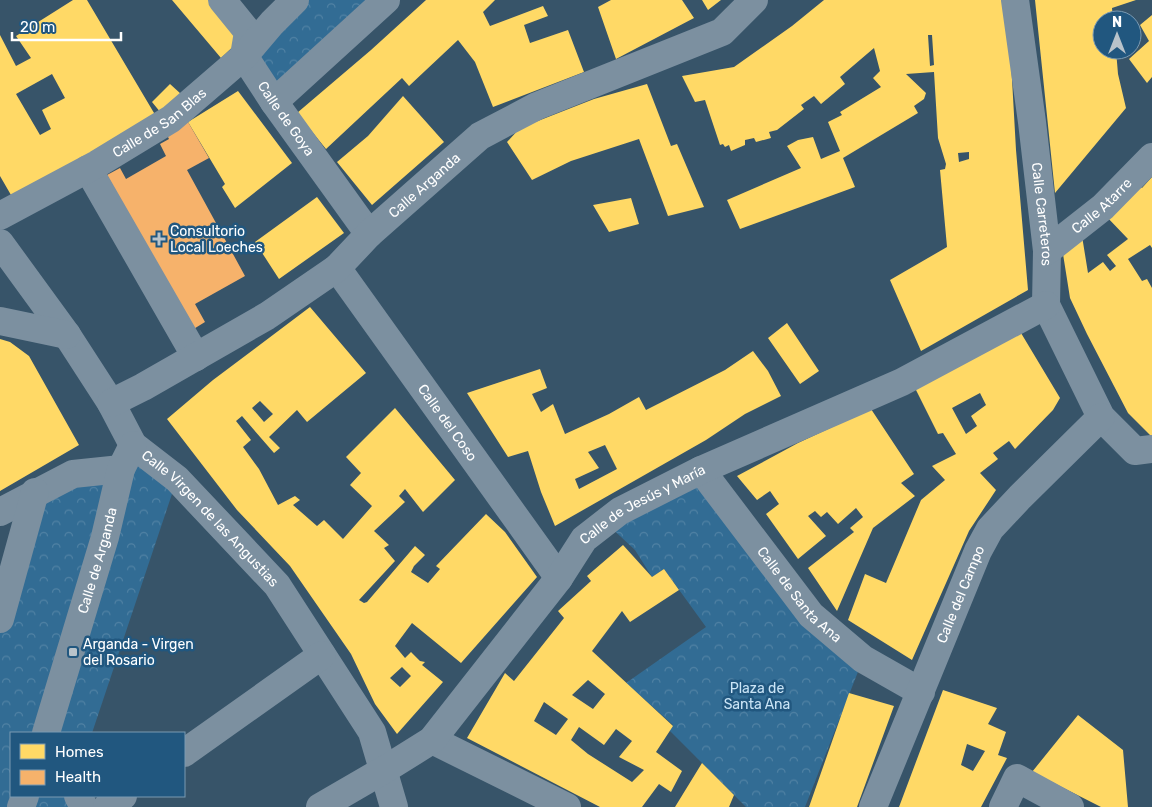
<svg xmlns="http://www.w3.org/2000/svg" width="1152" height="807" viewBox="0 0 1152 807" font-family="Rubik,sans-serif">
	<defs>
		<pattern id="park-crowns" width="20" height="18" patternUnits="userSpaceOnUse" patternTransform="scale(1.25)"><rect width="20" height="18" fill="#326c94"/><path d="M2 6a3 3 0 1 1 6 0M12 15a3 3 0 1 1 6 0" fill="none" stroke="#5182a4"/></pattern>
	</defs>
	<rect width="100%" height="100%" fill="#375469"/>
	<path fill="url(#park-crowns)" d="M 301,0 L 386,0 L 274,102 L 244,56 Z
		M 133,445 L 177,479 L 92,733 L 11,733 L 11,796 L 71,796 L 68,807 L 0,807 L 0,610 L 35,492 L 121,469 Z
		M 701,470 L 863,659 L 805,807 L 746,807 L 669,730 L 673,725 L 626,683 L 706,627 L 664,569 L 652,577 L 635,550 L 605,522 Z"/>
	<path fill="#ffd966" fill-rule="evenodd" d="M 73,0 L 87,0 L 157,118 L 11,195 L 0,176 L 0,35 L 16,66 L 31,58 L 16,36 ZM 52,74 L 65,98 L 42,110 L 51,129 L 40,135 L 16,94 Z
		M 172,0 L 209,0 L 240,40 L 221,58 Z
		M 426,0 L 495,0 L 483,12 L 490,26 L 543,6 L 548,16 L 524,25 L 530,43 L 568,30 L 584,72 L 493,107 L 475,62 L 458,40 L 409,86 L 402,78 L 326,149 L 297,113 L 371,50 Z
		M 611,0 L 682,0 L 694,18 L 616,59 L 598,7 Z
		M 702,0 L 721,0 L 708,10 Z
		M 824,0 L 1005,0 L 1009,26 L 1016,150 L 1028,290 L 921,351 L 890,280 L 947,247 L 940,170 L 945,169 L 946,164 L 938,138 L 934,72 L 906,74 L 926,93 L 924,99 L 914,106 L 918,113 L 843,158 L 855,187 L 740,229 L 727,200 L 801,168 L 787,146 L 798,140 L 813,137 L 821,159 L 840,151 L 828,122 L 842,115 L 840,112 L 881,87 L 873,78 L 880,71 L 874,48 L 840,77 L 845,84 L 821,104 L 814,96 L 801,105 L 804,109 L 777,130 L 769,132 L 771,138 L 756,142 L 754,138 L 745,140 L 745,145 L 731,151 L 729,145 L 725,147 L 723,144 L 720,145 L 705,100 L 695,102 L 682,76 L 734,67 L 792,26 ZM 928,35 L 932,35 L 934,65 L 930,66 ZM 969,152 L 969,159 L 959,162 L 958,153 Z
		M 1035,0 L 1136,0 L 1112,8 L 1113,20 L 1102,20 L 1102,50 L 1116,50 L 1118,74 L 1126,108 L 1055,193 Z
		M 1152,15 L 1152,77 L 1147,83 L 1129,59 L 1149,41 L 1140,25 Z
		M 170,84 L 181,94 L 161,113 L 152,102 Z
		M 647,84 L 671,146 L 677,144 L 704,207 L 668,216 L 639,139 L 571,161 L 532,180 L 507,142 L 520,128 L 594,99 Z
		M 238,91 L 292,163 L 235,208 L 222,187 L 225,184 L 188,122 Z
		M 403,96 L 444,142 L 372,205 L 337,162 L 368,136 Z
		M 1152,177 L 1152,248 L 1150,245 L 1128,259 L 1142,281 L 1147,279 L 1152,288 L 1152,437 L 1128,413 L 1087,334 L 1070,298 L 1063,254 L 1082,236 L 1088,273 L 1103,262 L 1110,271 L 1116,266 L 1107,255 L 1128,239 L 1105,215 L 1136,184 L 1142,188 Z
		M 317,197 L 344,233 L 279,279 L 255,242 Z
		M 631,198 L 639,224 L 609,232 L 593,205 Z
		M 310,307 L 366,373 L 307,422 L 297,410 L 269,437 L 280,448 L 274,453 L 242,416 L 236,421 L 251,440 L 243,447 L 259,469 L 278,505 L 295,496 L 300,500 L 293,505 L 317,526 L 324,520 L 343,539 L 372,506 L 350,485 L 361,473 L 346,457 L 395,408 L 455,480 L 423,512 L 405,489 L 399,496 L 405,502 L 374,531 L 389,545 L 384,548 L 395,561 L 359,600 L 364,603 L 367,602 L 415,546 L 425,555 L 414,566 L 411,572 L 428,583 L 440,569 L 436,566 L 486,514 L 505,532 L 537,577 L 461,663 L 412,623 L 395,646 L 405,658 L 411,652 L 420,661 L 425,662 L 422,665 L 443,682 L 397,734 L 375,704 L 351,654 L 290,566 L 237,510 L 167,419 L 213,380 ZM 260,401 L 273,414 L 264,422 L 252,408 ZM 402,667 L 411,676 L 400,687 L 390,678 Z
		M 787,323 L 819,371 L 800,384 L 768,338 Z
		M 1021,333 L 1060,398 L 1053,410 L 1015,449 L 1009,441 L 993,453 L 998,459 L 980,473 L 996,490 L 969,531 L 912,660 L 848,620 L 865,574 L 886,583 L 921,500 L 945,480 L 932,466 L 956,454 L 943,433 L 938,434 L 915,388 ZM 980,393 L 986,405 L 971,416 L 977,426 L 966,434 L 952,408 Z
		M 0,339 L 10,342 L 29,356 L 79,445 L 0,491 Z
		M 753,351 L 768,371 L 781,396 L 745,414 L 706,440 L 555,526 L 541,492 L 528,451 L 508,457 L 467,393 L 540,369 L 547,388 L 532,394 L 541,412 L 553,404 L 565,434 L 609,414 L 639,397 L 646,410 L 725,370 ZM 605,445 L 617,469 L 579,489 L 575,479 L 599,468 L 588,452 Z
		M 871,409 L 914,474 L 901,483 L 915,496 L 873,528 L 837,611 L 808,568 L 854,532 L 850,528 L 863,517 L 856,508 L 838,524 L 827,512 L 821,517 L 815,511 L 808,516 L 826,536 L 798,559 L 766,514 L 779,504 L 770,491 L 757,500 L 737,476 L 798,443 Z
		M 623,545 L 652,577 L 664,569 L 679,590 L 630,622 L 622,611 L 592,651 L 673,726 L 656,752 L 682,771 L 671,792 L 659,784 L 642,807 L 600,807 L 467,738 L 505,673 L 514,681 L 564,618 L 558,611 L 591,581 L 587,576 ZM 588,680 L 605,694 L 593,709 L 572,695 ZM 544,702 L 568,719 L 556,735 L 534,721 ZM 579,727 L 604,745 L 616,729 L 632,741 L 619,757 L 644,770 L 632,782 L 588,754 L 571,740 Z
		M 943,690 L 997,708 L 988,724 L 1006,732 L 998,755 L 1007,758 L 981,807 L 899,807 ZM 967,744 L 985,751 L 973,771 L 961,765 Z
		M 849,693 L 894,706 L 857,807 L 809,807 Z
		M 1078,715 L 1123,750 L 1128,807 L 1101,807 L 1032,772 Z
		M 702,763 L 734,795 L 729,807 L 675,807 Z"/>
	<path fill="#f6b26b" d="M 188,122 L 209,158 L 187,170 L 245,276 L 195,304 L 205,322 L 192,330 L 107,175 L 120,168 L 126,179 L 166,156 L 160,144 L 169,139 L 167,135 Z"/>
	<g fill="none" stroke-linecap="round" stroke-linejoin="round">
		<g stroke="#7c90a0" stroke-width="28">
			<path id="s1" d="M 222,0 L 248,32 L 244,56 L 274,102 L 369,234"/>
			<path id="s2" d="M 1015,0 L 1032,122 L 1047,251 L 1046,305 L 1101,417 L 1135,451 L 1152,449"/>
			<path d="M 274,102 L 386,0"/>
			<path d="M 88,169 L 196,357"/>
			<path id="s3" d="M 0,216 L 97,164 L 171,119 L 244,56 L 272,23 L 295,0"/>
			<path id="s4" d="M 0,243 L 67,335 L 111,403 L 133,445 L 177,479 L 277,585 L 372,732 L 394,807"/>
			<path id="s5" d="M 1047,251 L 1103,207 L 1152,157"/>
			<path id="s6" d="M 337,268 L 559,578"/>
			<path d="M 0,321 L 67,335"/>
			<path id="s7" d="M 111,403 L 143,387 L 267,316 L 337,268 L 369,234 L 480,136 L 537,106 L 722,32 L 754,0"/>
			<path id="s8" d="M 701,470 L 811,615 L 863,659 L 921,692"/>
			<path d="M 0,512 L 73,474 L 121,469"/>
			<path d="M 0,619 L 35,492"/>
			<path id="s9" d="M 46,733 L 105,537 L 121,469 L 133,445"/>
			<path d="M 432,740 L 567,807"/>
			<path d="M 184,753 L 322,655"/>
			<path d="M 78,796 L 84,807"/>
			<path d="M 21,807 L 25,796"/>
			<path d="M 107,807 L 123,796"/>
			<path id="s10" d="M 320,807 L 384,770 L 432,740 L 559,578 L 584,539 L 620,511 L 701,470 L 902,382 L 1046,305"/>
			<path id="s11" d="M 873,807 L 978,551 L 990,529 L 1020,497 L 1101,417"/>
			<path d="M 1003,807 L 1017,778 L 1070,807"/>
		</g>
	</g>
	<g fill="#b9c3ca" stroke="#21577f" stroke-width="2">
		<path d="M156.5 231.5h5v5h5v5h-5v5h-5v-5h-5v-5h5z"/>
		<rect x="68" y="647" width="10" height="10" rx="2.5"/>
	</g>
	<g text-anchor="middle" stroke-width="5" stroke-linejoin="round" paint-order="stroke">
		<g font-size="14" fill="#fff" stroke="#21577f">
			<text dy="5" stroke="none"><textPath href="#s1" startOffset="141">Calle de Goya</textPath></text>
			<text dy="5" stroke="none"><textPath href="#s3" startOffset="185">Calle de San Blas</textPath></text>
			<text dy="5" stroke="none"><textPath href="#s7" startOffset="384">Calle Arganda</textPath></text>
			<text dy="5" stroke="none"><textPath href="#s5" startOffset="71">Calle Atarre</textPath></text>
			<text dy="5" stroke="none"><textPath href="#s2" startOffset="216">Calle Carreteros</textPath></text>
			<text dy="5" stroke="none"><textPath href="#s6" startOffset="190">Calle del Coso</textPath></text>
			<text dy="5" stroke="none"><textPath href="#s10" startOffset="451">Calle de Jesús y María</textPath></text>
			<text dy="5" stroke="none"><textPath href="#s4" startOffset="349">Calle Virgen de las Angustias</textPath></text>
			<text dy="5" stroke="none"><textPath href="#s9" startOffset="180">Calle de Arganda</textPath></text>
			<text dy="5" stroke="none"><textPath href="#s8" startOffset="159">Calle de Santa Ana</textPath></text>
			<text dy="5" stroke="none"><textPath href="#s11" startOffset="230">Calle del Campo</textPath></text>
		</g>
		<g font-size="14" fill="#fff" stroke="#21577f" text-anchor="start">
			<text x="170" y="236">Consultorio<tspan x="170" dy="16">Local Loeches</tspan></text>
			<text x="83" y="649">Arganda - Virgen<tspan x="83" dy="16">del Rosario</tspan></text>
		</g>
		<g font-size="14" fill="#cae4f6" stroke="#21577f">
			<text x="757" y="693">Plaza de<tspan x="757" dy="16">Santa Ana</tspan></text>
		</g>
	</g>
	<rect x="10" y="732" width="175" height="65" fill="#21577f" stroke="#7a9ab2"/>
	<rect x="20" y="744" width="25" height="15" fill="#ffd966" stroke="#7a9ab2"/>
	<text x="55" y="757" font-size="15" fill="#ffffff">Homes</text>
	<rect x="20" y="770" width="25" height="15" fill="#f6b26b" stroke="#7a9ab2"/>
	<text x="55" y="782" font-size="15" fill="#ffffff">Health</text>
	<g transform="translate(1117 35)"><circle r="24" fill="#21577f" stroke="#7a9ab2"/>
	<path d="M0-4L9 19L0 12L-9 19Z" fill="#b9c3ca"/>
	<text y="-8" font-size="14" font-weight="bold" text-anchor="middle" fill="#ffffff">N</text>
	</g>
	<path d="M12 32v8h109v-8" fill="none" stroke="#ffffff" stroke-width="2.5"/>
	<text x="20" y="32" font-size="15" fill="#ffffff" stroke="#21577f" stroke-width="4" paint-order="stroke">20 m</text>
</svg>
